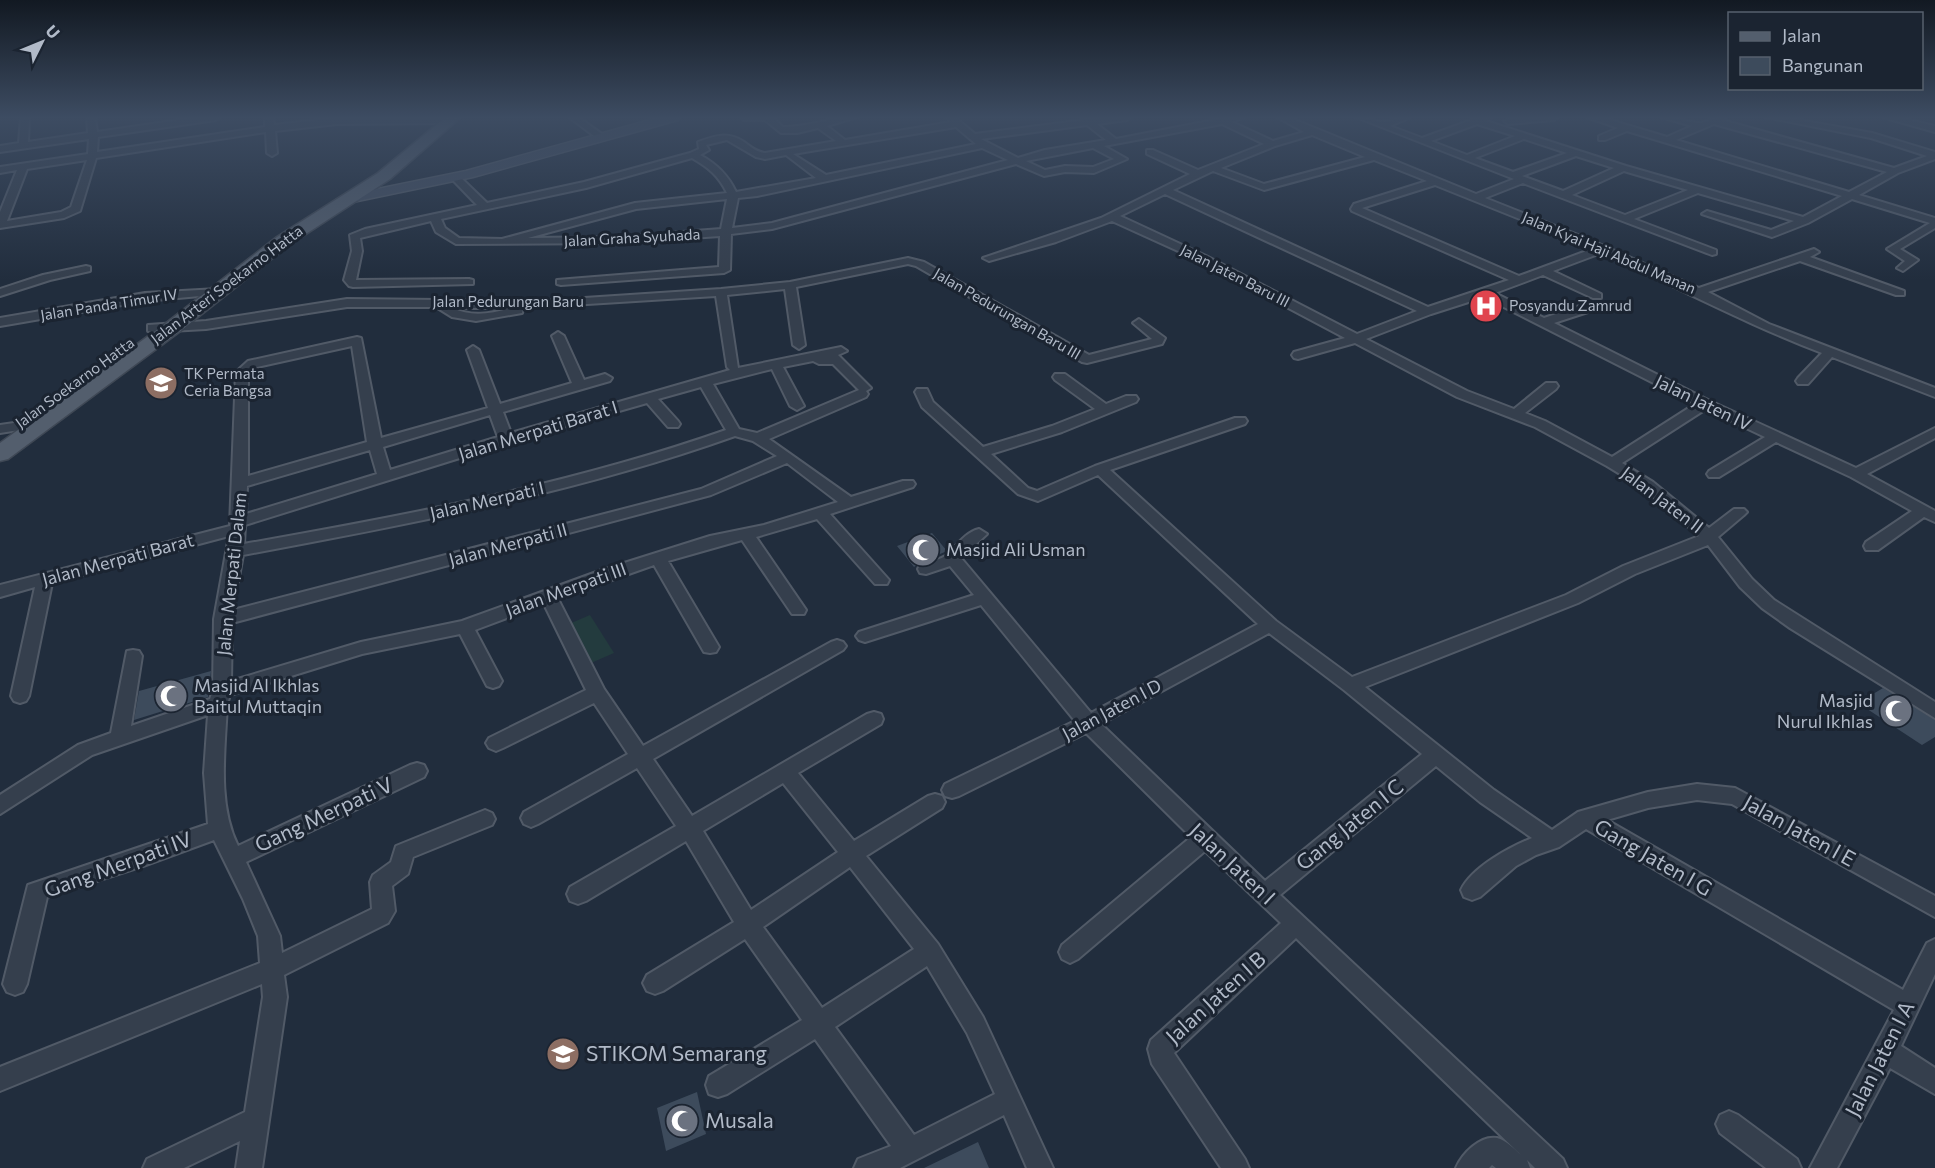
<svg xmlns="http://www.w3.org/2000/svg" width="1935" height="1168" viewBox="0 0 1935 1168" font-family="Commissioner,sans-serif">
	<rect width="100%" height="100%" fill="#212d3d"/>
	<path fill="#233b3e" d="M 590,615 L 614,653 L 591,663 L 569,624 Z"/>
	<path fill="#3d4b5c" d="M 932,533 L 947,551 L 919,563 L 914,567 L 897,546 Z
		M 211,671 L 208,697 L 134,720 L 139,691 Z
		M 1883,688 L 1935,720 L 1935,737 L 1922,745 L 1858,703 Z
		M 697,1092 L 706,1134 L 666,1151 L 657,1108 Z
		M 978,1142 L 989,1168 L 924,1168 Z"/>
	<g fill="none" stroke-linecap="round" stroke-linejoin="round">
		<defs>
			<path id="street" d="M 21,117 L 29,117 L 28,142 L 88,133 L 87,117 L 95,117 L 97,132 L 200,117 L 220,117 L 216,120 L 98,137 L 97,152 L 265,127 L 265,117 L 273,117 L 274,125 L 337,118 L 449,117 L 453,120 L 449,123 L 337,124 L 275,131 L 277,153 L 272,156 L 267,153 L 266,132 L 96,158 L 80,211 L 64,218 L 0,228 L 0,212 L 17,170 L 0,173 L 0,167 L 88,154 L 89,139 L 0,152 L 0,146 L 19,143 ZM 87,160 L 71,207 L 61,212 L 7,221 L 27,169 Z
				M 569,117 L 578,117 L 606,137 L 598,139 Z
				M 740,117 L 772,117 L 783,127 C 809,127 832,117 857,117 L 827,126 L 845,140 L 951,122 L 946,117 L 955,117 L 975,134 L 1109,117 L 1131,117 L 1127,120 L 1097,124 L 1116,139 L 1230,117 L 1245,117 L 1232,122 L 1273,141 L 1304,132 L 1277,117 L 1288,117 L 1476,194 L 1514,179 L 1356,117 C 1365,117 1372,121 1381,122 C 1388,123 1401,117 1411,117 L 1390,126 L 1422,138 L 1480,117 L 1492,117 L 1486,121 L 1626,166 L 1803,217 L 1842,196 L 1627,131 L 1605,140 L 1599,140 L 1599,136 L 1618,128 L 1587,117 L 1600,117 L 1667,137 L 1692,126 L 1661,117 C 1674,117 1686,122 1699,123 C 1707,123 1716,117 1726,117 L 1722,120 L 1894,168 L 1927,156 L 1871,138 L 1765,117 L 1782,117 L 1872,133 L 1935,152 L 1935,159 L 1898,173 L 1859,195 L 1935,218 L 1935,228 L 1900,249 L 1918,260 L 1903,271 L 1897,268 L 1905,261 L 1887,249 L 1930,223 L 1852,199 L 1808,223 L 1772,237 L 1702,214 L 1707,211 L 1771,230 L 1794,221 L 1698,193 L 1634,219 L 1716,250 L 1716,254 L 1712,255 L 1523,183 L 1485,198 L 1588,239 L 1699,288 L 1814,249 L 1819,252 L 1810,257 L 1904,291 L 1904,295 L 1896,295 L 1800,261 L 1708,292 L 1769,324 L 1935,388 L 1935,397 L 1832,357 L 1808,384 L 1798,384 L 1796,381 L 1798,378 L 1822,353 C 1746,324 1675,286 1601,253 L 1553,271 L 1601,294 L 1601,298 L 1593,298 L 1543,275 L 1495,293 L 1544,318 L 1589,303 L 1597,303 L 1597,309 L 1554,323 L 1710,401 L 1856,468 L 1935,428 L 1935,438 L 1867,474 L 1935,511 L 1935,522 L 1924,517 L 1878,550 L 1866,550 L 1864,546 L 1866,542 L 1912,511 L 1851,477 L 1776,442 L 1719,477 L 1709,477 L 1707,474 L 1709,471 L 1765,437 L 1706,409 L 1622,463 L 1653,482 L 1709,528 L 1734,509 L 1744,509 L 1747,512 L 1744,515 L 1718,537 L 1752,579 L 1774,600 L 1935,702 L 1935,718 L 1790,628 L 1762,608 L 1740,587 L 1708,545 L 1635,574 L 1578,603 L 1365,687 L 1494,790 L 1552,830 L 1578,812 L 1648,792 L 1697,784 L 1735,788 L 1935,896 L 1935,917 L 1732,804 L 1697,800 L 1648,808 L 1607,820 L 1903,990 L 1927,943 L 1935,939 L 1935,974 L 1901,1046 L 1935,1068 L 1935,1094 L 1890,1068 L 1837,1168 L 1810,1168 L 1894,1010 L 1586,829 L 1559,847 L 1536,855 L 1516,866 L 1480,897 L 1472,900 L 1464,897 L 1461,890 C 1472,867 1510,847 1532,838 L 1480,802 L 1436,766 L 1280,895 L 1563,1159 L 1567,1168 L 1535,1168 L 1527,1160 L 1530,1168 L 1496,1168 L 1492,1165 L 1489,1168 L 1456,1168 C 1462,1154 1480,1135 1497,1138 C 1506,1140 1514,1149 1521,1155 L 1296,938 L 1174,1053 L 1245,1159 L 1249,1168 L 1221,1168 L 1152,1064 L 1148,1049 L 1151,1040 L 1281,923 L 1205,851 L 1078,959 L 1070,963 L 1062,959 L 1059,952 L 1062,945 L 1191,837 L 1086,733 L 959,796 L 952,798 L 945,796 L 942,790 L 945,784 L 1075,721 L 981,605 L 865,642 L 859,640 L 856,636 L 859,632 L 974,595 L 950,566 L 926,574 L 920,573 L 918,569 L 920,565 C 928,562 942,560 948,554 C 957,545 966,532 979,529 L 987,534 L 961,558 L 1091,713 L 1258,624 L 1098,475 L 1038,501 L 1018,494 L 922,407 L 915,392 L 917,389 L 927,389 L 933,402 L 983,447 L 1052,426 L 1095,409 L 1055,380 L 1053,377 L 1055,374 L 1065,374 L 1106,404 L 1126,396 L 1136,396 L 1138,399 L 1136,402 L 1062,432 L 991,454 L 1028,488 L 1037,491 L 1095,466 L 1235,418 L 1245,418 L 1247,421 L 1245,424 L 1110,470 L 1276,621 L 1352,677 L 1566,595 L 1623,566 L 1699,536 L 1643,488 L 1607,466 L 1535,427 L 1457,397 L 1355,343 L 1298,359 L 1294,358 L 1292,355 L 1294,352 L 1345,338 L 1198,260 L 1112,221 L 1056,242 L 989,261 L 983,258 L 1101,218 L 1190,174 L 1147,154 L 1147,150 L 1153,150 L 1198,170 L 1264,144 L 1222,124 L 1104,146 L 1127,159 L 1094,173 L 1065,172 L 1044,176 L 1016,164 L 772,229 L 731,234 L 730,270 L 724,273 L 561,285 L 557,284 L 557,280 L 719,267 L 720,236 L 617,243 L 456,244 L 436,232 L 431,221 L 360,238 L 362,251 L 356,280 L 469,279 L 473,280 L 473,284 L 353,287 L 349,286 L 344,280 L 352,251 L 350,235 L 365,229 L 477,205 L 453,180 L 453,176 L 459,176 L 487,203 L 584,182 L 690,153 L 699,149 L 698,142 C 714,136 728,131 744,142 C 751,147 756,152 765,153 L 836,141 L 818,128 L 797,133 L 781,133 L 765,120 L 744,120 ZM 1477,124 L 1515,136 L 1467,155 L 1431,141 ZM 1714,124 L 1887,172 L 1849,192 L 1676,140 ZM 1087,125 L 1106,140 L 1045,150 L 1018,158 L 981,139 ZM 956,127 L 976,144 L 826,175 L 793,154 ZM 1312,135 L 1365,157 L 1264,184 L 1221,168 L 1275,146 ZM 1524,139 L 1567,153 L 1513,172 L 1475,158 ZM 727,140 L 756,157 L 765,159 L 786,155 L 816,178 L 736,192 C 728,175 717,164 700,155 L 709,150 L 706,145 ZM 982,148 L 1008,160 L 772,223 L 732,228 L 738,198 L 757,196 ZM 1093,148 L 1114,159 L 1093,167 L 1065,166 L 1045,170 L 1026,161 ZM 1576,156 L 1614,168 L 1563,191 L 1522,176 ZM 692,158 C 708,167 719,176 727,193 L 635,203 L 502,239 L 459,238 L 445,228 L 441,219 L 586,188 ZM 1374,160 L 1427,181 L 1354,204 L 1351,209 L 1352,211 L 1509,280 L 1428,307 L 1173,190 L 1213,171 L 1264,190 ZM 1624,171 L 1688,190 L 1625,215 L 1572,195 ZM 1435,185 L 1580,243 L 1592,249 L 1519,276 L 1362,208 ZM 1165,194 L 1417,311 L 1357,334 L 1206,256 L 1120,216 ZM 727,199 L 721,229 L 617,237 L 528,238 L 636,209 ZM 1484,297 L 1695,404 L 1612,457 L 1545,421 L 1525,413 L 1556,389 L 1558,386 L 1556,383 L 1546,383 L 1514,409 L 1467,391 L 1366,339 L 1431,314 ZM 1269,633 L 1344,690 L 1422,754 L 1265,881 L 1101,724 Z
				M 1526,117 L 1558,117 L 1554,120 L 1508,124 L 1504,121 Z
				M 1882,117 L 1896,117 L 1935,126 L 1935,132 Z
				M 908,258 L 924,262 L 1089,355 L 1152,339 L 1133,323 L 1139,319 L 1165,338 L 1162,344 L 1087,363 L 1082,362 L 916,266 L 908,264 L 796,287 L 805,345 L 799,349 L 793,345 L 785,289 L 727,295 L 738,368 L 841,347 L 847,351 L 838,355 L 871,388 L 866,391 L 868,394 L 866,397 L 769,439 L 851,497 L 903,481 L 913,481 L 915,484 L 913,487 L 830,514 L 889,580 L 887,584 L 875,584 L 817,519 L 756,537 L 806,610 L 804,614 L 792,614 L 742,540 L 668,561 L 719,647 L 716,652 L 710,653 L 704,652 L 654,565 L 558,599 L 604,689 L 643,746 L 831,642 L 837,640 L 843,642 L 846,646 L 843,650 L 653,759 L 692,816 L 867,714 L 874,712 L 881,714 L 883,719 L 881,724 L 798,773 L 854,841 L 928,796 L 935,794 L 942,796 L 945,802 L 942,808 L 866,856 L 938,944 L 983,1017 L 1053,1168 L 1027,1168 L 1004,1115 L 900,1168 L 854,1168 L 858,1159 L 891,1146 L 815,1039 L 727,1094 L 718,1097 L 709,1094 L 706,1085 L 709,1076 L 802,1020 L 745,939 L 663,991 L 655,994 L 647,991 L 643,983 L 647,975 L 734,922 L 686,841 L 586,901 L 578,904 L 570,901 L 567,894 L 570,887 L 676,826 L 637,768 L 538,824 L 531,827 L 524,824 L 521,818 L 524,812 L 628,754 L 594,703 L 503,748 L 496,751 L 489,748 L 486,743 L 489,738 L 586,690 L 544,604 L 475,630 L 502,681 L 499,686 L 493,688 L 487,686 L 460,634 L 362,654 L 230,695 L 227,704 C 225,750 217,804 238,846 L 410,765 L 417,763 L 424,765 L 427,771 L 424,777 L 246,862 L 280,936 L 282,953 L 372,909 L 370,882 L 373,875 L 391,862 L 396,846 L 485,810 L 492,813 L 495,819 L 492,825 L 413,857 L 408,874 L 392,886 L 395,911 L 388,923 L 284,975 L 287,997 L 262,1168 L 236,1168 L 240,1141 L 184,1168 L 143,1168 L 147,1159 L 245,1112 L 263,997 L 262,984 L 0,1091 L 0,1067 L 260,963 L 258,936 L 243,899 L 214,840 L 143,866 L 47,897 L 27,984 L 23,992 L 15,995 L 7,992 L 3,984 L 28,885 L 208,824 L 204,773 L 208,715 L 92,755 L 0,814 L 0,795 L 78,745 L 111,733 L 127,651 L 133,650 L 139,651 L 142,656 L 131,726 L 210,699 L 213,691 L 214,619 L 229,536 L 52,583 L 29,696 L 26,701 L 20,703 L 14,701 L 11,696 L 35,587 L 0,597 L 0,585 L 230,526 L 236,372 L 248,361 L 357,337 L 361,338 L 381,438 L 488,408 L 467,350 L 473,346 L 479,350 L 500,404 L 572,383 L 552,336 L 558,332 L 564,336 L 584,380 L 605,374 L 612,378 L 610,381 L 503,412 L 511,433 L 730,370 L 727,367 L 716,296 L 523,308 L 522,313 L 476,321 L 452,317 L 436,307 L 347,307 L 206,329 L 152,332 L 148,331 L 148,325 L 206,321 L 347,299 L 539,301 L 721,289 L 790,282 ZM 452,308 L 511,308 C 490,314 471,317 452,308 ZM 352,346 L 367,442 L 248,476 L 248,373 L 257,367 ZM 813,361 L 819,364 L 833,364 L 859,390 L 757,433 L 739,429 L 713,384 L 772,369 L 790,406 L 797,410 L 804,406 L 783,367 ZM 701,387 L 726,430 C 569,485 408,515 244,544 L 245,525 L 511,442 L 647,403 L 668,427 L 678,427 L 680,424 L 678,421 L 658,399 ZM 490,415 L 498,437 L 390,470 L 383,447 ZM 735,436 L 753,441 L 777,456 L 701,489 L 233,610 L 243,555 C 410,524 575,493 735,436 ZM 370,450 L 377,474 L 246,514 L 247,486 ZM 787,463 L 838,502 L 764,525 L 710,536 L 602,570 L 462,621 L 361,642 L 231,681 L 232,623 L 711,495 ZM 783,783 L 838,852 L 751,910 L 703,831 ZM 850,867 L 914,949 L 822,1008 L 763,927 ZM 927,966 L 967,1033 L 995,1094 L 914,1135 L 835,1027 Z
				M 86,266 L 90,267 L 90,271 L 50,280 L 0,296 L 0,289 L 43,275 Z
				M 218,289 L 222,290 L 222,294 L 145,301 L 0,326 L 0,318 L 145,293 Z
				M 14,423 L 19,424 L 21,427 L 19,430 L 0,433 L 0,425 Z
				M 1729,1111 L 1738,1115 L 1797,1159 L 1801,1168 L 1766,1168 L 1720,1133 L 1716,1124 L 1720,1115 Z"/>
			<path id="secondary" d="M 661,117 L 680,117 L 678,120 L 473,177 L 343,204 L 336,200 L 343,196 L 466,171 Z"/>
			<path id="primary" d="M 446,117 L 461,117 L 390,179 L 289,245 L 179,332 L 8,459 L 0,461 L 0,443 L 165,324 L 277,237 L 378,173 Z"/>
		</defs>
		<use href="#street" stroke="#515a67" stroke-width="4"/>
		<use href="#secondary" stroke="#515a67" stroke-width="3"/>
		<use href="#primary" stroke="#3f4855" stroke-width="3"/>
		<use href="#street" fill="#353f4d" fill-rule="evenodd"/>
		<use href="#secondary" fill="#434e60" fill-rule="evenodd"/>
		<use href="#primary" fill="#535e6d" fill-rule="evenodd"/>
	</g>
	<linearGradient id="sky" x2="0" y2="1"><stop stop-color="#121922"/><stop offset="0.42" stop-color="#3d4c62"/><stop offset="1" stop-color="#3d4c62" stop-opacity="0"/></linearGradient>
	<rect width="1935" height="280" fill="url(#sky)"/>
	<defs>
		<symbol id="hospital-disc" viewBox="-11 -11 22 22"><circle r="9.5" fill="#e0444e" stroke="#1b2431"/><path d="M-5-5h3v3.5h4V-5h3V5h-3V1.5h-4V5h-3Z" fill="#fff"/></symbol>
		<symbol id="school-disc" viewBox="-11 -11 22 22"><circle r="9.5" fill="#8d6e63" stroke="#1b2431"/><path d="M0-5L7-2L0 1L-7-2ZM-4 1L0 2.5L4 1V4Q0 6-4 4Z" fill="#fff"/></symbol>
		<symbol id="mosque-disc" viewBox="-11 -11 22 22"><circle r="9.5" fill="#6b7280" stroke="#1b2431"/><path d="M3.5-4.9A6 6 0 1 0 3.5 4.9A5 5 0 1 1 3.5-4.9Z" fill="#fff"/></symbol>
		<symbol id="university-disc" viewBox="-11 -11 22 22"><circle r="9.5" fill="#8d6e63" stroke="#1b2431"/><path d="M0-5L7-2L0 1L-7-2ZM-4 1L0 2.5L4 1V4Q0 6-4 4Z" fill="#fff"/></symbol>
	</defs>
	<g fill-rule="evenodd">
		<use href="#hospital-disc" x="1467" y="287" width="38" height="38"/>
		<use href="#school-disc" x="142" y="364" width="38" height="38"/>
		<use href="#mosque-disc" x="904" y="531" width="38" height="38"/>
		<use href="#mosque-disc" x="152" y="677" width="38" height="38"/>
		<use href="#mosque-disc" x="1877" y="692" width="38" height="38"/>
		<use href="#university-disc" x="544" y="1035" width="38" height="38"/>
		<use href="#mosque-disc" x="663" y="1102" width="38" height="38"/>
	</g>
	<g text-anchor="middle" stroke-width="6" stroke-linejoin="round" paint-order="stroke">
		<g font-size="15" fill="#b1bac8" stroke="#1b2431">
			<text transform="translate(632 238) rotate(-3)" y="5">Jalan Graha Syuhada</text>
			<text transform="translate(1609 253) rotate(23)" y="5">Jalan Kyai Haji Abdul Manan</text>
			<text transform="translate(1235 276) rotate(27)" y="5">Jalan Jaten Baru III</text>
			<text transform="translate(227 285) rotate(-37)" y="5">Jalan Arteri Soekarno Hatta</text>
			<text x="508" y="307">Jalan Pedurungan Baru</text>
			<text transform="translate(109 305) rotate(-9)" y="5">Jalan Panda Timur IV</text>
			<text transform="translate(1007 314) rotate(30)" y="5">Jalan Pedurungan Baru III</text>
			<text transform="translate(75 383) rotate(-36)" y="5">Jalan Soekarno Hatta</text>
		</g>
		<g font-size="15" fill="#b1bac8" stroke="#1b2431" text-anchor="start">
			<text x="1509" y="311">Posyandu Zamrud</text>
			<text x="184" y="379">TK Permata<tspan x="184" dy="17">Ceria Bangsa</tspan></text>
		</g>
		<g font-size="18" fill="#b1bac8" stroke="#1b2431">
			<text transform="translate(1703 403) rotate(26)" y="6">Jalan Jaten IV</text>
			<text transform="translate(538 431) rotate(-17)" y="6">Jalan Merpati Barat I</text>
			<text transform="translate(1662 500) rotate(37)" y="6">Jalan Jaten II</text>
			<text transform="translate(487 501) rotate(-13)" y="6">Jalan Merpati I</text>
			<text transform="translate(508 545) rotate(-15)" y="6">Jalan Merpati II</text>
			<text transform="translate(118 560) rotate(-15)" y="6">Jalan Merpati Barat</text>
			<text transform="translate(232 574) rotate(-84)" y="6">Jalan Merpati Dalam</text>
			<text transform="translate(566 590) rotate(-20)" y="6">Jalan Merpati III</text>
			<text transform="translate(1112 710) rotate(-28)" y="6">Jalan Jaten I D</text>
		</g>
		<g font-size="18" fill="#b1bac8" stroke="#1b2431" text-anchor="start">
			<text x="946" y="556">Masjid Ali Usman</text>
			<text x="194" y="692">Masjid Al Ikhlas<tspan x="194" dy="21">Baitul Muttaqin</tspan></text>
			<text x="1873" y="707" text-anchor="end">Masjid<tspan x="1873" dy="21">Nurul Ikhlas</tspan></text>
		</g>
		<g font-size="21" fill="#b1bac8" stroke="#1b2431">
			<text transform="translate(324 815) rotate(-25)" y="7">Gang Merpati V</text>
			<text transform="translate(1350 825) rotate(-39)" y="7">Gang Jaten I C</text>
			<text transform="translate(1799 831) rotate(29)" y="7">Jalan Jaten I E</text>
			<text transform="translate(1653 858) rotate(30)" y="7">Gang Jaten I G</text>
			<text transform="translate(1232 864) rotate(43)" y="7">Jalan Jaten I</text>
			<text transform="translate(118 865) rotate(-20)" y="7">Gang Merpati IV</text>
			<text transform="translate(1216 998) rotate(-42)" y="7">Jalan Jaten I B</text>
			<text transform="translate(1880 1059) rotate(-63)" y="7">Jalan Jaten I A</text>
		</g>
		<g font-size="21" fill="#b1bac8" stroke="#1b2431" text-anchor="start">
			<text x="586" y="1061">STIKOM Semarang</text>
			<text x="705" y="1128">Musala</text>
		</g>
	</g>
	<rect x="1728" y="12" width="195" height="78" fill="#1b2431" stroke="#57606d" stroke-width="1.5"/>
	<rect x="1740" y="32" width="30" height="9" fill="#535e6d" stroke="#57606d" stroke-width="1.5"/>
	<text x="1782" y="42" font-size="18" fill="#b1bac8">Jalan</text>
	<rect x="1740" y="57" width="30" height="18" fill="#3d4b5c" stroke="#57606d" stroke-width="1.5"/>
	<text x="1782" y="72" font-size="18" fill="#b1bac8">Bangunan</text>
	<g transform="translate(42 42) rotate(47)" stroke="#1b2431" stroke-width="4.5" paint-order="stroke">
	<path d="M0-4.5L10 22L0 15L-10 22Z" fill="#b1bac8"/>
	<text y="-9" font-size="16" font-weight="bold" text-anchor="middle" fill="#b1bac8">U</text>
	</g>
</svg>
